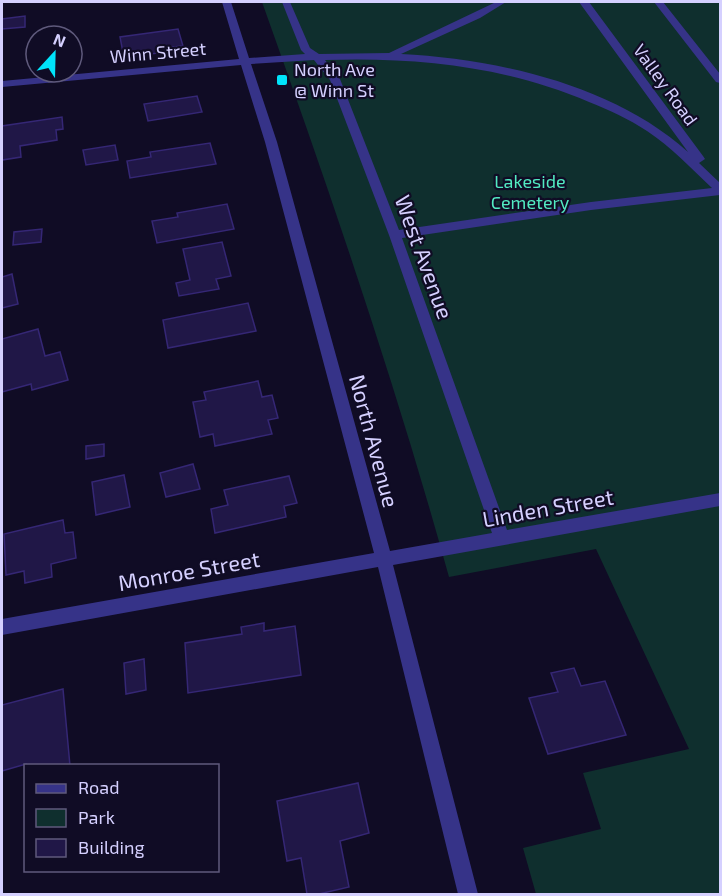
<svg xmlns="http://www.w3.org/2000/svg" width="722" height="896" viewBox="0 0 722 896" font-family="'Exo 2',sans-serif">
	<rect width="100%" height="100%" fill="#100c25"/>
	<path fill="#0f2f2e" d="M 262,2 L 720,2 L 720,894 L 536,894 L 523,848 L 601,829 L 583,773 L 689,749 L 596,549 L 449,577 C 395,382 330,192 262,2 Z"/>
	<path fill="#201747" stroke="#352775" stroke-width="1.5" d="M 25,16 L 25,27 L 2,29 L 2,19 Z
		M 178,29 L 183,46 L 164,48 L 165,52 L 124,58 L 120,37 Z
		M 197,96 L 202,112 L 148,121 L 144,104 Z
		M 62,117 L 63,129 L 56,130 L 57,140 L 20,146 L 21,157 L 2,160 L 2,126 Z
		M 210,143 L 216,164 L 130,178 L 127,161 L 151,157 L 150,152 Z
		M 115,145 L 118,160 L 86,165 L 83,150 Z
		M 227,204 L 234,229 L 157,243 L 152,221 L 178,217 L 177,213 Z
		M 42,229 L 41,242 L 13,245 L 14,232 Z
		M 222,242 L 231,276 L 216,279 L 219,289 L 179,296 L 176,283 L 190,280 L 183,249 Z
		M 12,274 L 18,304 L 2,308 L 2,277 Z
		M 248,303 L 256,331 L 168,348 L 163,320 Z
		M 38,329 L 45,356 L 60,352 L 68,380 L 32,390 L 31,384 L 2,392 L 2,339 Z
		M 258,381 L 262,397 L 272,395 L 278,418 L 268,420 L 272,434 L 215,446 L 213,434 L 200,437 L 193,402 L 206,400 L 204,392 Z
		M 104,444 L 104,456 L 86,459 L 86,446 Z
		M 193,464 L 200,489 L 166,497 L 160,473 Z
		M 124,475 L 130,507 L 96,515 L 92,482 Z
		M 289,476 L 297,503 L 284,506 L 286,517 L 215,533 L 211,509 L 228,505 L 224,490 Z
		M 63,520 L 65,533 L 73,532 L 76,558 L 51,564 L 52,577 L 25,583 L 24,571 L 6,575 L 4,534 Z
		M 264,623 L 264,631 L 295,626 L 301,675 L 188,693 L 185,643 L 242,634 L 241,627 Z
		M 144,659 L 146,690 L 126,694 L 124,663 Z
		M 574,668 L 581,686 L 605,681 L 626,735 L 548,754 L 529,698 L 558,692 L 551,673 Z
		M 63,689 L 70,766 L 26,766 L 26,764 L 2,771 L 2,705 Z
		M 358,783 L 369,833 L 340,841 L 349,887 L 319,894 L 307,894 L 301,858 L 287,861 L 277,801 Z"/>
	<g fill="none" stroke-linecap="round" stroke-linejoin="round">
		<path fill="#363388" fill-rule="evenodd" d="M 222,2 L 231,2 L 249,58 L 305,54 L 301,50 L 282,2 L 290,2 L 310,48 L 319,54 L 389,53 L 496,2 L 506,2 L 480,18 L 401,54 C 498,59 614,85 688,152 L 579,2 L 589,2 L 703,156 L 705,159 L 699,163 L 720,183 L 720,195 L 591,210 L 402,238 L 507,530 L 720,493 L 720,506 L 393,565 L 478,894 L 458,894 L 378,567 L 2,635 L 2,619 L 374,553 L 265,142 L 241,65 L 2,87 L 2,81 L 239,59 ZM 314,60 L 330,80 L 389,235 L 492,533 L 390,551 L 277,142 L 251,64 ZM 325,60 C 416,57 505,66 589,102 C 609,110 629,119 647,131 C 671,147 691,168 712,188 L 591,202 L 399,230 L 340,79 Z
			M 654,2 L 663,2 L 720,74 L 720,83 L 716,82 Z"/>
	</g>
	<rect fill="#00e4fb" stroke="#100c25" stroke-width="2" x="276" y="74" width="12" height="12" rx="3"/>
	<g text-anchor="middle" stroke-width="4.5" stroke-linejoin="round" paint-order="stroke">
		<g font-size="18" fill="#d5d0ff" stroke="#100c25">
			<text transform="translate(158 53) rotate(-5)" y="6">Winn Street</text>
			<text transform="translate(665 85) rotate(54)" y="6">Valley Road</text>
		</g>
		<g font-size="18" fill="#d5d0ff" stroke="#100c25" text-anchor="start">
			<text x="294" y="76">North Ave<tspan x="294" dy="21">@ Winn St</tspan></text>
		</g>
		<g font-size="18" fill="#52eac2" stroke="#100c25">
			<text x="530" y="188">Lakeside<tspan x="530" dy="21">Cemetery</tspan></text>
		</g>
		<g font-size="22" fill="#d5d0ff" stroke="#100c25">
			<text transform="translate(424 257) rotate(70)" y="8">West Avenue</text>
			<text transform="translate(374 441) rotate(75)" y="8">North Avenue</text>
			<text transform="translate(548 508) rotate(-10)" y="8">Linden Street</text>
			<text transform="translate(189 571) rotate(-10)" y="8">Monroe Street</text>
		</g>
	</g>
	<rect width="722" height="896" fill="none" stroke="#d5d0ff" stroke-width="6"/>
	<rect x="24" y="764" width="195" height="108" fill="#100c25" stroke="#5f5a7c" stroke-width="1.5"/>
	<rect x="36" y="784" width="30" height="9" fill="#363388" stroke="#5f5a7c" stroke-width="1.5"/>
	<text x="78" y="794" font-size="18" fill="#d5d0ff">Road</text>
	<rect x="36" y="809" width="30" height="18" fill="#0f2f2e" stroke="#5f5a7c" stroke-width="1.5"/>
	<text x="78" y="824" font-size="18" fill="#d5d0ff">Park</text>
	<rect x="36" y="839" width="30" height="18" fill="#201747" stroke="#5f5a7c" stroke-width="1.5"/>
	<text x="78" y="854" font-size="18" fill="#d5d0ff">Building</text>
	<g transform="translate(54 54) rotate(22)"><circle r="28" fill="#100c25" stroke="#5f5a7c" stroke-width="1.5"/>
	<path d="M0-4.5L10 22L0 15L-10 22Z" fill="#00e4fb"/>
	<text y="-9" font-size="16" font-weight="bold" text-anchor="middle" fill="#d5d0ff">N</text>
	</g>
</svg>
